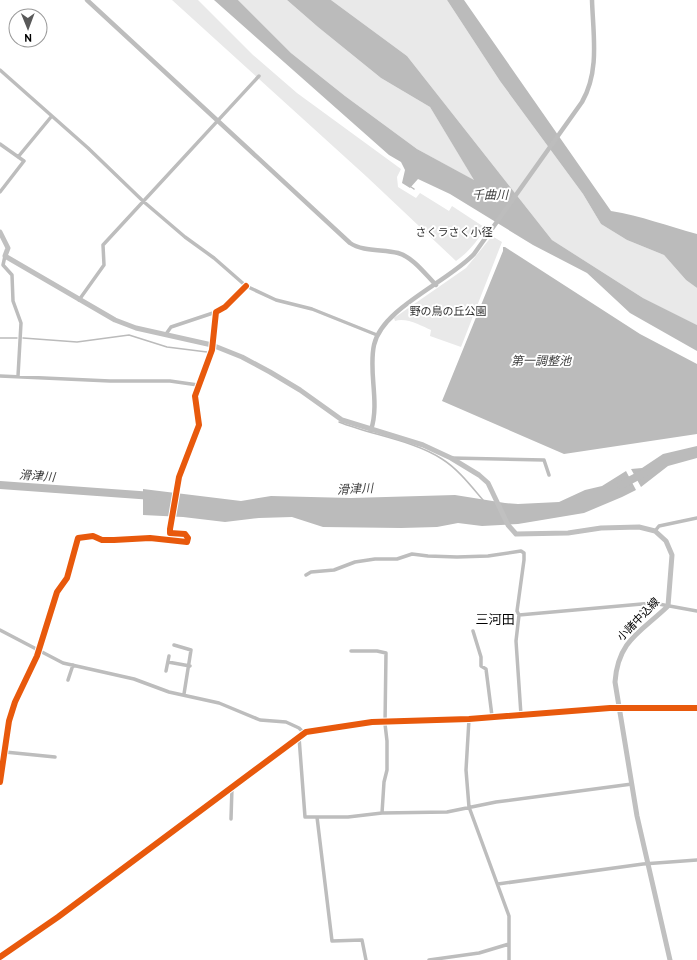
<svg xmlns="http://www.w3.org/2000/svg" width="697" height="960" viewBox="0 0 697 960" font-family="Overpass,'Noto Sans JP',sans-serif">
	<rect width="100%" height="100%" fill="#fff"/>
	<path fill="#e9e9e9" d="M 172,0 L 198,0 L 253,55 L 297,93 L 401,169 L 397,177 L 398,187 L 416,198 L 420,193 L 449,211 L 452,206 L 484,227 L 485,229 C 477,241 469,252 456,261 L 367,177 Z
		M 238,0 L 287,0 L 318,27 L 381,78 L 430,107 L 475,181 L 417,149 L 345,96 L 291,53 Z
		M 331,0 L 447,0 L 500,81 L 583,194 L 601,224 L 627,240 L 664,255 L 686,280 L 697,288 L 697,325 L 643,298 L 552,240 L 407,56 Z
		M 492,236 L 502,242 L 461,347 L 430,336 L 431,330 C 422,326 406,317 395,321 L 394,318 L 466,268 Z"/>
	<path fill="#bbb" d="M 214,0 L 238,0 L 291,53 L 345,96 L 417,149 L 474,180 L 430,107 L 381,78 L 318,27 L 287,0 L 331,0 L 407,56 L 552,240 L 643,298 L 697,325 L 697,351 L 630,313 L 587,273 L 533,245 L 450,194 L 418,179 L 410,188 L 402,183 L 405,170 L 401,162 L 389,155 Z
		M 447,0 L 464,0 L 611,211 C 641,216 668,226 697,234 L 697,288 L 686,280 L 664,255 L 627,240 L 601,224 L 583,194 L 500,81 Z
		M 503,247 L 505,247 L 640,334 L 697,364 L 697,434 L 564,454 L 442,401 L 503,251 Z
		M 697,446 L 697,458 L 668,466 L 641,487 L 631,469 L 642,468 L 663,454 Z
		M 626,471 L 636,490 L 622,497 L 584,513 L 518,524 L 482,526 L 458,523 L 437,527 L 401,528 L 323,527 L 292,517 L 259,518 L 225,522 L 183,517 L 143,515 L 143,489 L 241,501 L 271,496 L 351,498 L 455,495 L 505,503 L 518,504 L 559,502 L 585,490 L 602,486 Z"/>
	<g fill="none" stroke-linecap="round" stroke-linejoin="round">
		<path stroke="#bbb" stroke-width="1.5" d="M 411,187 L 414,189
			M 0,338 L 17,338
			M 23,338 L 77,342 L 129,335 L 167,347 L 207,352
			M 339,422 C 371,435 413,440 442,459 C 458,469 471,486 483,500"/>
		<path stroke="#bbb" stroke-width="8" d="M 0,485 L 153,496
			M 621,485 L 644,473"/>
		<path stroke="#bdbdbd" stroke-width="3.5" d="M 0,70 L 88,148 L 144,202 L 185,237 L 214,258 L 246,286 L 276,300 L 312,309 L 377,335
			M 0,144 L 24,161 L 0,192
			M 18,157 L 51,117
			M 5,256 L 3,265 L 12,275 L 13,301 L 21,323 L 18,376
			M 79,300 L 104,265 L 103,245 L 259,76
			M 166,334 L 171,327 L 216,312
			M 0,376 L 110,381 L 170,381 L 198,385
			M 451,458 L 544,460 L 549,475
			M 655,531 L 659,526 L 697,518
			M 306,575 L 311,572 L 334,570 L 355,562 L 375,559 L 397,559 L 412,554 L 428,556 L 457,557 L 488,556 L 521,551 L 524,553 L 524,560 L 517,611 L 519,615 L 653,603 L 697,611
			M 519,615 L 516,641 L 521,715
			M 0,630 L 63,663 L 134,679 L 169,692 L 219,703 L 260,720 L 286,722 L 299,728 L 304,733
			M 473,631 L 481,657 L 481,666 L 486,669 L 492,716
			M 174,645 L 191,650 L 184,694
			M 351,651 L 377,651 L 386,653 L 385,724 L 387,741 L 387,770 L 384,782 L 382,813
			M 168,662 L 190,666
			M 166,671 L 169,656
			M 68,680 L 73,665
			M 469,719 L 466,770 L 469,807 L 509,916 L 509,960
			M 299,737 L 305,817 L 348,817 L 382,813 L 447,812 L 496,802 L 632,784
			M 5,752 L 55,757
			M 0,782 L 9,721 L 15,702 L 37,656 L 57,592 L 67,578 L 78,538 L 93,536 L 102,540 L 114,540 L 150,538 L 187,542 L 188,538 L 185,534 L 170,533 L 170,529 L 179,477 L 199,425 L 195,396 L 212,350 L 216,312 L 225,307 L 246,286
			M 317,817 L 332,941 L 362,940 L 366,960
			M 231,819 L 232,787
			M 498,884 L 643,864 L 697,860
			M 0,957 L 58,917 L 306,732 L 372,722 L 469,719 L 610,708 L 697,708
			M 429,960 L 479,953 L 509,944"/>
		<path stroke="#bdbdbd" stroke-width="4.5" d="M 87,0 L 350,243 C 363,252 384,249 398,253 C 413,257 426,275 436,285
			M 371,430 C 380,402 368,372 374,345 C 382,308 448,282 474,254 L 582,102 C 600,71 593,34 592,0"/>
		<path stroke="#c0c0c0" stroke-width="5" d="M 0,232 L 8,248 L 5,256 L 115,320 L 136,328 L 212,345 L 242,357 L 270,372 L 300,390 L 342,420 L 423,445 L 451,458 L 479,475 L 488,483 L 508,525 L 516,534 L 568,533 L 601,528 L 639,527 L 655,531 L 666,541 L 672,555 L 668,606 C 641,632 618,640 615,682 L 637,816 L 670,960"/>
		<defs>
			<path id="cycleway" d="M 0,782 L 9,721 L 15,702 L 37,656 L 57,592 L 67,578 L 78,538 L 93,536 L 102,540 L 114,540 L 150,538 L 187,542 L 188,538 L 185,534 L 170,533 L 170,529 L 179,477 L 199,425 L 195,396 L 212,350 L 216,312 L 225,307 L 246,286
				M 0,957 L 58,917 L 306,732 L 372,722 L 469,719 L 610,708 L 697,708"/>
		</defs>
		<use href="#cycleway" stroke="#fff" stroke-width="8"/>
		<use href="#cycleway" stroke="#e8590c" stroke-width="6"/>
	</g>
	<g text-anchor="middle" stroke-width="4" stroke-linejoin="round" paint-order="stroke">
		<g font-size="11" fill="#2e2e2e" stroke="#fff">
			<text x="454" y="236">さくラさく小径</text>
			<text x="448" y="315">野の鳥の丘公園</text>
		</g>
		<g font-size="11" fill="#000" stroke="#fff">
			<text transform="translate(638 619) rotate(-46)" y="4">小諸中込線</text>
		</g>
		<g font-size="12" font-style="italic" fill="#3f3f3f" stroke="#fff">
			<text x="490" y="199">千曲川</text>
			<text x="541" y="365">第一調整池</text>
			<text transform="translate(37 476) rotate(4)" y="4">滑津川</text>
			<text transform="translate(355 489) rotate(-3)" y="4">滑津川</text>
		</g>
		<g font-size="13" fill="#000" stroke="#fff">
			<text x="495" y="624">三河田</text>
		</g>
	</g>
	<g transform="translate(28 28) rotate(179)"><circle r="19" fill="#ffffff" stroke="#999999"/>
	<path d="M0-3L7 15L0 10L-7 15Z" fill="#595959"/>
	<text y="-6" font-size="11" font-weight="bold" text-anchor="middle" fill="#000000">N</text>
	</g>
</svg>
